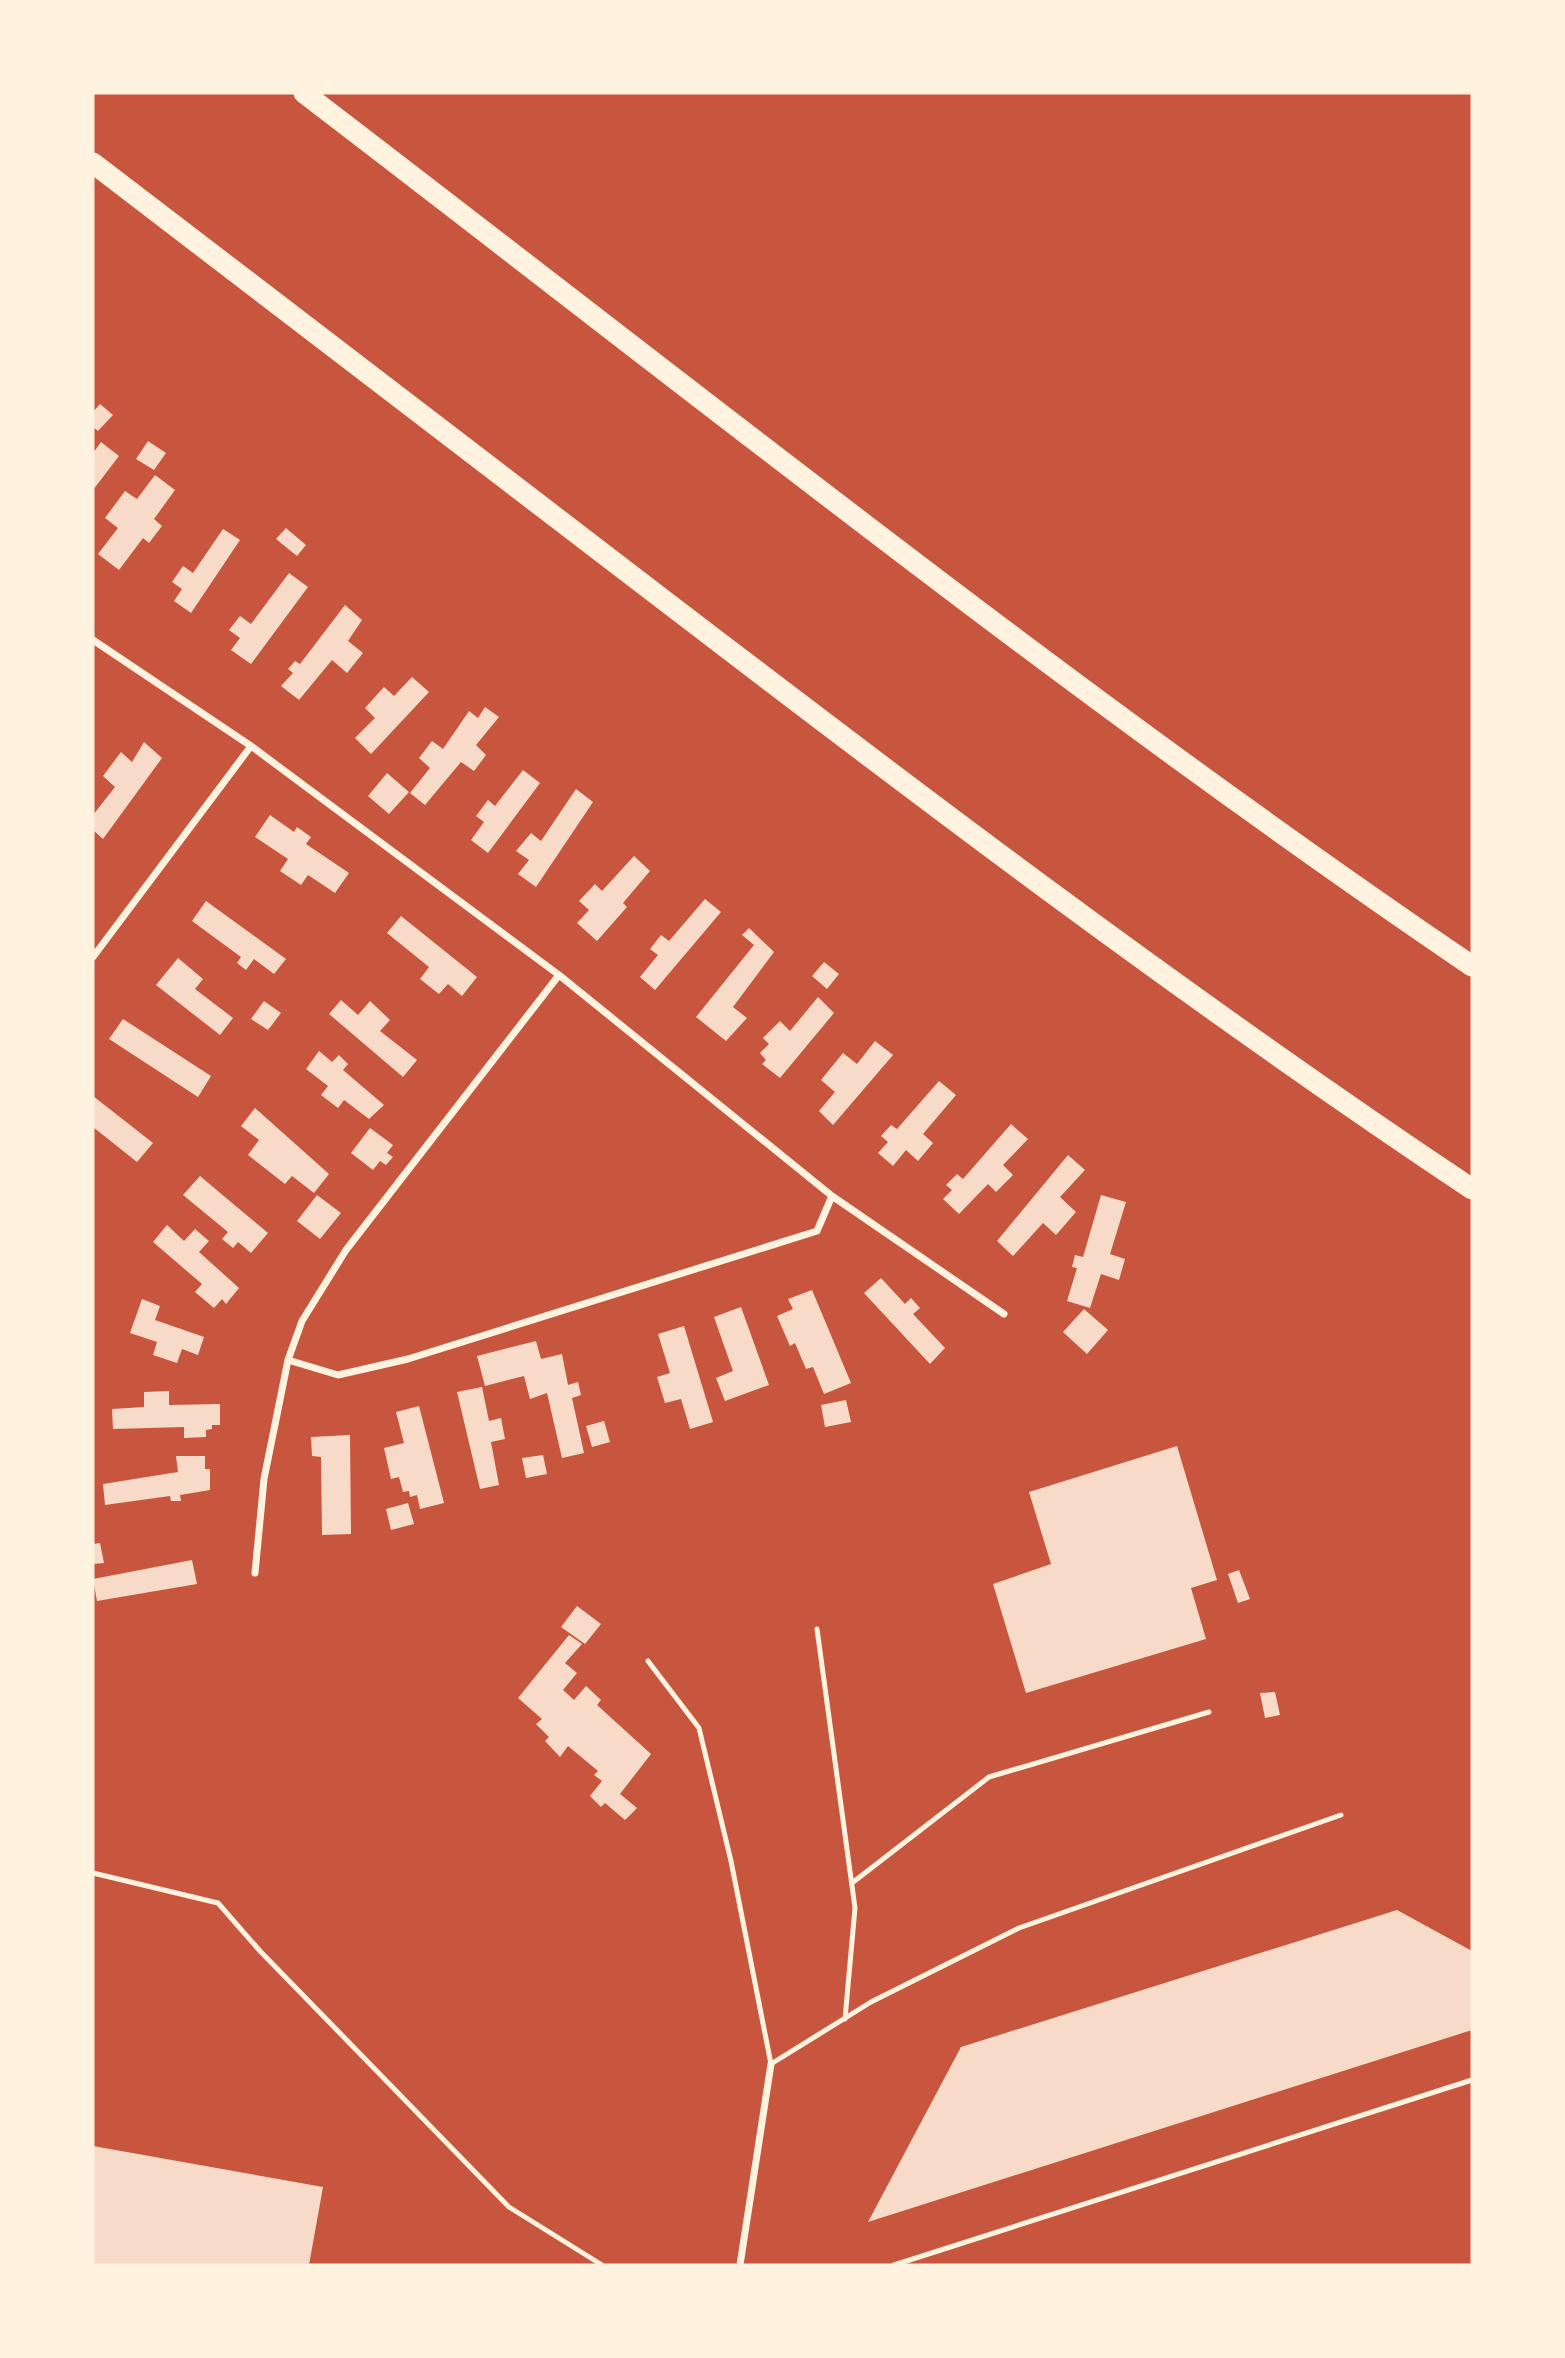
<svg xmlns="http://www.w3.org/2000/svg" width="1565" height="2358" viewBox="0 0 1565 2358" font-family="Lato,sans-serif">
	<rect width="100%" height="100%" fill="#c8553d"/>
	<path fill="#f7dbc8" d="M 100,404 L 113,415 L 98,431 L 93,427 L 93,412 Z
		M 148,441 L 166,453 L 154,470 L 136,459 Z
		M 101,442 L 119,456 L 93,490 L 93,453 Z
		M 155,475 L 175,490 L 154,519 L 162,526 L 149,543 L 143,538 L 119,570 L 98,554 L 118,528 L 105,518 L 125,491 L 137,499 Z
		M 286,528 L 306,545 L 297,556 L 276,539 Z
		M 223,529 L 240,540 L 191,613 L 174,601 L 182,589 L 172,582 L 183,566 L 193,573 Z
		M 289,573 L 308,587 L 251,664 L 231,650 L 240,638 L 229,630 L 240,616 L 251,624 Z
		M 345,605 L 362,620 L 348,641 L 363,653 L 347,673 L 332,660 L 299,700 L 281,686 L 293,673 L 288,669 L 295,661 L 300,664 Z
		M 412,677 L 429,692 L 371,754 L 355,738 L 375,718 L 365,708 L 384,687 L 394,696 Z
		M 485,707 L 499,717 L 476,745 L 486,755 L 474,771 L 461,762 L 425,805 L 410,793 L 430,768 L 419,758 L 432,741 L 443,749 L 469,711 L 478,718 Z
		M 144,742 L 162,758 L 103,839 L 93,830 L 93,815 L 115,787 L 103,776 L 121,752 L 132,762 Z
		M 523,770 L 540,783 L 488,853 L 471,840 L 484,822 L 476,816 L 488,800 L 495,806 Z
		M 387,773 L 409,792 L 389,814 L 368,796 Z
		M 576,789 L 593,802 L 536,887 L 518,874 L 529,860 L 516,851 L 531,833 L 541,841 Z
		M 270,815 L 294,832 L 297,827 L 311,837 L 306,844 L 349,873 L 335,893 L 308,875 L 301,885 L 280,871 L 288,859 L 255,837 Z
		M 634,856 L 650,871 L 623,903 L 627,907 L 597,941 L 577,923 L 589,910 L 579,901 L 595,884 L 602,891 Z
		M 705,899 L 721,912 L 655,990 L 640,977 L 658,955 L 650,949 L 661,935 L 669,941 Z
		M 206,901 L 286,959 L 274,974 L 254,959 L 246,970 L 237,963 L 241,957 L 192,921 Z
		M 401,916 L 477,977 L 462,996 L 448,984 L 439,994 L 420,979 L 429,967 L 387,933 Z
		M 749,928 L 774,952 L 733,1007 L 747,1018 L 726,1041 L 696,1017 L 754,945 L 742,935 Z
		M 178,958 L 203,979 L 195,989 L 233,1018 L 220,1035 L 156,985 Z
		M 824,962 L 839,974 L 827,989 L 812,976 Z
		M 818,997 L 834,1013 L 780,1078 L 762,1064 L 766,1060 L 760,1053 L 769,1044 L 763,1038 L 780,1021 L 790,1031 Z
		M 341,1000 L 358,1015 L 370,1001 L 390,1020 L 380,1031 L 417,1060 L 403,1077 L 329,1014 Z
		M 264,1001 L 281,1013 L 268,1030 L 251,1019 Z
		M 123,1019 L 211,1076 L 198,1097 L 109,1039 Z
		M 875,1041 L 893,1055 L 833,1125 L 819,1111 L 835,1092 L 821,1080 L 843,1053 L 857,1064 Z
		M 319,1051 L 332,1062 L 339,1055 L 348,1064 L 343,1070 L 384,1105 L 369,1119 L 344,1100 L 338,1108 L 321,1095 L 328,1086 L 306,1069 Z
		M 939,1081 L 956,1095 L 923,1134 L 933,1143 L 918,1161 L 906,1150 L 893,1166 L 878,1153 L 888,1142 L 881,1136 L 891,1125 L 897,1129 Z
		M 93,1096 L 153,1143 L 137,1162 L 93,1127 Z
		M 255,1108 L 329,1174 L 314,1193 L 292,1176 L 285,1184 L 248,1155 L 259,1140 L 241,1126 Z
		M 1011,1124 L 1028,1139 L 1003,1165 L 1013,1175 L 996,1192 L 988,1184 L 959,1214 L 943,1199 L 952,1190 L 946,1185 L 957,1174 L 963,1179 Z
		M 370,1128 L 393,1145 L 387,1153 L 393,1157 L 386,1165 L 380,1161 L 373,1170 L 351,1153 Z
		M 1068,1155 L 1085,1170 L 1060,1197 L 1076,1212 L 1056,1235 L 1043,1223 L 1013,1256 L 997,1241 Z
		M 200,1176 L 268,1233 L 251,1253 L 238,1242 L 233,1248 L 222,1239 L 228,1232 L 183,1195 Z
		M 317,1195 L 341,1213 L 320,1239 L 297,1221 Z
		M 1101,1195 L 1126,1202 L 1110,1254 L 1125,1259 L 1119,1280 L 1101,1274 L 1090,1308 L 1067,1301 L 1077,1268 L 1072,1267 L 1075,1255 L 1083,1257 Z
		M 167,1225 L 184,1241 L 195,1229 L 209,1241 L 199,1252 L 239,1288 L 226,1304 L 222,1299 L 214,1308 L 195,1292 L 202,1284 L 153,1242 Z
		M 881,1278 L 905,1304 L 911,1298 L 920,1308 L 913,1314 L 945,1348 L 930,1364 L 864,1293 Z
		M 812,1290 L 851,1383 L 824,1394 L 813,1367 L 806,1369 L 795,1343 L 790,1346 L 777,1316 L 793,1309 L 788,1299 Z
		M 142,1299 L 160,1306 L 155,1320 L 204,1337 L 198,1355 L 182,1349 L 177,1363 L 153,1355 L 157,1342 L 130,1333 Z
		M 741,1307 L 769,1385 L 725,1401 L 716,1378 L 733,1371 L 714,1317 Z
		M 1084,1309 L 1108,1330 L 1087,1354 L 1063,1332 Z
		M 684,1326 L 713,1422 L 690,1429 L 681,1399 L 665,1403 L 657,1377 L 670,1373 L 658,1334 Z
		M 536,1341 L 541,1359 L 562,1354 L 568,1385 L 578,1382 L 581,1395 L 572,1398 L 584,1453 L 562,1458 L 547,1393 L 530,1399 L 524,1376 L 485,1386 L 477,1356 Z
		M 482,1387 L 489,1421 L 501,1418 L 505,1439 L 491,1442 L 499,1485 L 480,1489 L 457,1392 Z
		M 169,1391 L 169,1405 L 220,1404 L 220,1425 L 212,1425 L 212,1429 L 206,1430 L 206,1437 L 184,1438 L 184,1427 L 113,1429 L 112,1409 L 144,1407 L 144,1392 Z
		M 846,1400 L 851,1422 L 825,1427 L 821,1405 Z
		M 419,1406 L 444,1503 L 420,1509 L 417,1495 L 410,1497 L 409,1491 L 403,1492 L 399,1477 L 391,1479 L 384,1448 L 404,1443 L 396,1412 Z
		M 604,1421 L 610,1442 L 592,1447 L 586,1426 Z
		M 350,1435 L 351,1534 L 322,1535 L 321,1457 L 312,1456 L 311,1437 Z
		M 1177,1446 L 1217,1580 L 1191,1588 L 1206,1639 L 1026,1693 L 993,1584 L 1051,1564 L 1029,1492 Z
		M 543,1455 L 547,1474 L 526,1478 L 522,1458 Z
		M 176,1456 L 205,1456 L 205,1469 L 210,1469 L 210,1490 L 180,1495 L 181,1501 L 171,1501 L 170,1496 L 105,1505 L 103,1484 L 178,1472 Z
		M 408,1503 L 414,1524 L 391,1530 L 386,1509 Z
		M 100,1543 L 104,1563 L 93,1564 L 93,1544 Z
		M 192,1560 L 197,1584 L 97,1601 L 93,1579 Z
		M 1239,1570 L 1250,1599 L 1238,1603 L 1228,1574 Z
		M 577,1606 L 601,1624 L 585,1644 L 561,1627 Z
		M 569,1635 L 582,1644 L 565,1663 L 577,1673 L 563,1690 L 574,1700 L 586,1686 L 601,1700 L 597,1705 L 651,1754 L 620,1794 L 637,1808 L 625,1820 L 605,1803 L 601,1807 L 590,1796 L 602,1781 L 594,1775 L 598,1771 L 568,1746 L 560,1757 L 545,1741 L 549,1737 L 536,1724 L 542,1719 L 518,1698 Z
		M 1275,1692 L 1280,1715 L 1265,1718 L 1260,1693 Z
		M 1397,1910 L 1472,1951 L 1472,2030 L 868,2222 L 961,2047 Z
		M 93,2146 L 323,2187 L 309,2265 L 93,2265 Z"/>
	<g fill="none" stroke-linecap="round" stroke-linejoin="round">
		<path stroke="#fff3e0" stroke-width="5" d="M 817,1629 L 855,1908 L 845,2019
			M 648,1661 L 699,1728 L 731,1861 L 771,2064 L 871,2002 L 1019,1928 L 1341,1815
			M 93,1873 L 218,1903 L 260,1951 L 509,2207 L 602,2265
			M 852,1883 L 989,1777 L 1209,1712
			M 894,2265 L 1472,2080"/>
		<path stroke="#fff3e0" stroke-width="7" d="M 93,640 L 251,746 L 559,975 L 832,1196 L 1004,1314
			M 93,957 L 251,746
			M 288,1360 L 338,1375 L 408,1359 L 817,1231 L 832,1196
			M 255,1573 L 264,1479 L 288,1360 L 302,1321 L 346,1250 L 559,975
			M 740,2265 L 771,2064"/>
		<path stroke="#fff3e0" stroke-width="21" d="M 304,93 C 690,388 1070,693 1472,966
			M 93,163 C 273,301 454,439 635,578 C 909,788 1184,997 1472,1189"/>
	</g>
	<rect width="1565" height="2358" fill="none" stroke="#fff3e0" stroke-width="189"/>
</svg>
